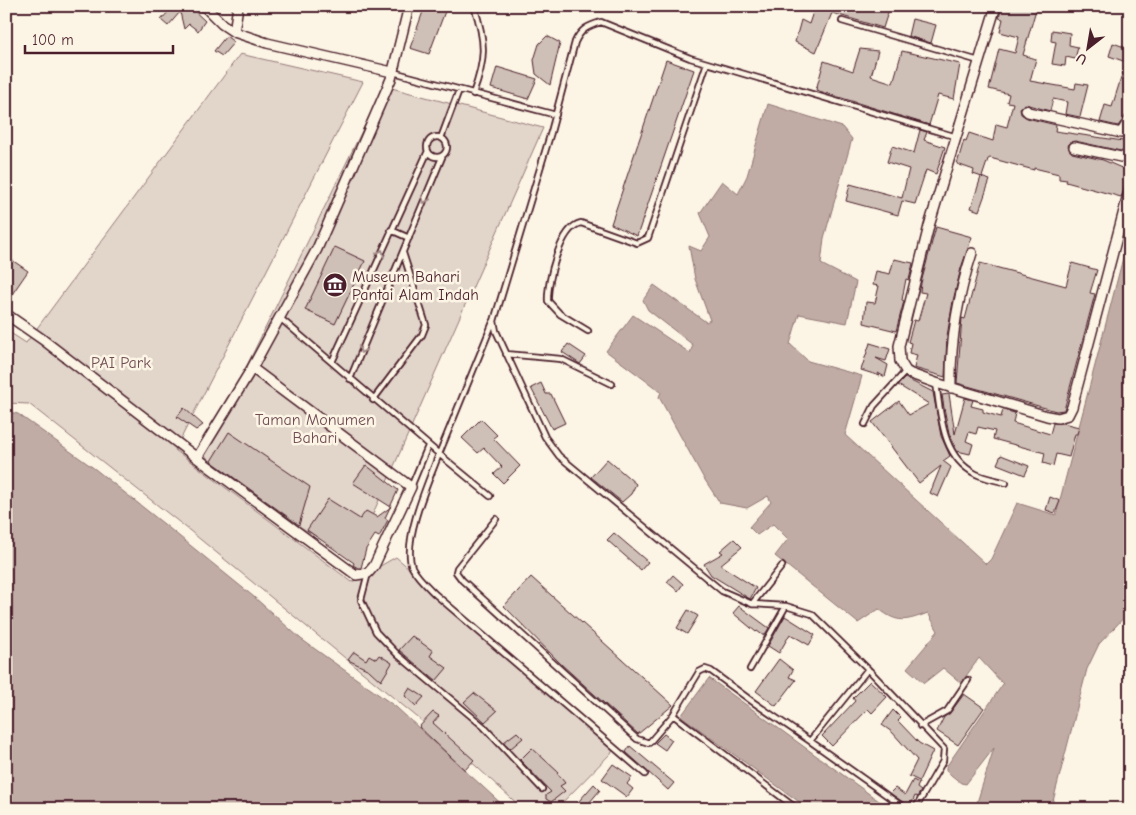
<svg xmlns="http://www.w3.org/2000/svg" width="1136" height="815" viewBox="0 0 1136 815" font-family="'Comic Neue',sans-serif">
	<rect width="100%" height="100%" fill="#fcf5e5"/>
	<filter id="ink" filterUnits="userSpaceOnUse"><feTurbulence type="fractalNoise" baseFrequency=".02" numOctaves="2"/><feDisplacementMap in="SourceGraphic" scale="10" xChannelSelector="R" yChannelSelector="G"/><feConvolveMatrix kernelMatrix="1 2 1 2 8 2 1 2 1" color-interpolation-filters="sRGB"/></filter>
	<g filter="url(#ink)">
		<path fill="#e2d5ca" stroke="#967a7a" d="M 240,54 L 363,82 L 175,450 L 352,582 L 396,557 L 617,747 L 556,809 L 523,809 L 467,758 L 184,526 L 29,404 L 6,403 L 6,330 L 26,343 Z
			M 384,86 L 543,128 L 353,559 L 299,526 L 210,463 L 204,453 Z"/>
		<path fill="#c0aca5" stroke="#917474" d="M 768,104 L 842,127 L 852,139 L 824,238 L 821,264 L 856,282 L 847,323 L 799,314 L 790,344 L 808,361 L 862,376 L 845,435 L 986,564 L 991,559 L 1017,503 L 1056,515 L 1130,231 L 1130,611 L 1099,644 L 1087,669 L 1051,809 L 975,809 L 994,748 L 966,784 L 961,783 L 946,771 L 946,767 L 1003,684 L 979,658 L 961,683 L 943,668 L 924,683 L 907,668 L 938,631 L 928,613 C 906,621 898,624 879,609 L 858,623 L 775,556 L 788,539 L 773,524 L 757,535 L 749,527 L 771,502 L 768,496 L 747,508 L 720,503 L 703,477 L 659,397 L 661,392 L 606,351 L 633,315 L 690,353 L 693,345 L 648,310 L 643,300 L 654,285 L 706,322 L 710,320 L 695,279 L 689,246 L 701,251 L 710,237 L 700,213 L 722,181 L 738,194 L 747,176 Z
			M 6,411 L 18,414 L 95,469 L 164,524 L 254,597 L 301,639 L 396,707 L 507,809 L 6,809 Z
			M 709,678 L 890,809 L 809,809 L 681,716 Z"/>
		<path fill="#cfc0b7" stroke="#4a1f2b" d="M 165,6 L 189,6 L 205,21 L 198,31 L 189,24 L 184,29 L 180,12 L 168,26 L 161,20 L 169,11 Z
			M 425,6 L 447,6 L 429,54 L 410,48 Z
			M 815,6 L 890,6 L 883,28 L 832,13 L 816,52 L 795,42 L 801,20 L 809,24 Z
			M 1002,6 L 1037,6 L 1023,55 L 1036,59 L 1030,81 L 1075,89 L 1076,83 L 1088,85 L 1080,117 L 1065,114 L 1067,102 L 1053,99 L 1050,111 L 1025,104 L 1020,108 L 1021,114 L 1027,118 L 1056,125 L 1055,131 L 1130,142 L 1130,153 L 1075,141 L 1070,142 L 1068,146 L 1072,153 L 1103,160 L 1124,169 L 1126,164 L 1130,165 L 1130,177 L 1121,197 L 1066,182 L 1067,180 L 1059,179 L 1059,174 L 1034,168 L 1034,170 L 990,158 L 988,159 L 982,177 L 973,174 L 974,170 L 957,164 L 964,140 L 966,141 L 969,133 L 993,141 L 996,124 L 1007,127 L 1013,103 L 1007,102 L 1009,94 L 989,89 L 999,49 L 1015,53 L 1019,37 L 1000,32 L 1003,19 L 999,18 Z
			M 912,19 L 936,25 L 931,43 L 908,36 Z
			M 1052,30 L 1070,33 L 1069,45 L 1078,47 L 1075,59 L 1066,57 L 1065,66 L 1052,64 L 1056,42 L 1051,41 Z
			M 226,36 L 234,42 L 222,56 L 214,51 Z
			M 547,36 L 560,43 L 550,85 L 536,74 L 534,60 L 539,44 Z
			M 1113,43 L 1130,49 L 1130,105 L 1128,113 L 1118,126 L 1100,122 L 1105,105 L 1112,107 L 1126,62 L 1109,56 Z
			M 860,49 L 878,51 L 871,76 L 893,83 L 902,51 L 960,64 L 954,99 L 938,95 L 929,125 L 816,90 L 824,61 L 853,71 Z
			M 666,60 L 694,70 L 637,236 L 611,224 Z
			M 497,67 L 537,79 L 528,99 L 491,88 Z
			M 920,130 L 927,132 L 924,140 L 945,147 L 936,174 L 926,170 L 915,204 L 902,201 L 898,215 L 846,201 L 850,184 L 902,198 L 909,169 L 887,162 L 892,146 L 914,153 Z
			M 981,177 L 990,180 L 979,211 L 971,208 Z
			M 936,227 L 972,237 L 961,268 L 953,301 L 947,336 L 945,377 L 914,368 L 917,355 L 909,353 L 911,343 L 908,342 L 914,320 L 918,321 L 926,293 L 920,292 L 921,283 Z
			M 335,247 L 365,261 L 335,324 L 305,310 Z
			M 6,256 L 28,271 L 6,303 Z
			M 894,259 L 913,263 L 909,280 L 906,279 L 902,300 L 904,301 L 896,331 L 864,323 L 866,302 L 875,303 L 879,286 L 873,285 L 876,271 L 890,274 Z
			M 980,263 L 1066,286 L 1072,263 L 1097,270 L 1090,293 L 1095,294 L 1064,410 L 1056,411 L 957,383 L 962,318 L 965,319 Z
			M 870,343 L 890,349 L 886,361 L 876,358 L 888,365 L 885,377 L 878,373 L 880,376 L 861,370 Z
			M 568,344 L 586,356 L 580,364 L 562,352 Z
			M 905,378 L 933,392 L 941,436 L 950,456 L 943,461 L 951,467 L 938,497 L 930,493 L 941,466 L 919,483 L 872,422 L 899,401 L 909,415 L 929,404 L 898,385 Z
			M 541,383 L 546,394 L 551,394 L 565,423 L 552,429 L 531,388 Z
			M 949,394 L 955,434 L 965,398 L 973,400 L 971,406 L 983,409 L 983,412 L 1001,417 L 1003,410 L 1015,413 L 1013,423 L 1050,434 L 1053,423 L 1063,423 L 1079,427 L 1077,434 L 1075,434 L 1069,457 L 1056,454 L 1053,466 L 1043,463 L 1045,453 L 993,439 L 995,431 L 978,427 L 976,434 L 969,432 L 966,441 L 973,444 L 970,454 L 957,451 L 949,433 L 944,408 L 942,395 Z
			M 184,408 L 203,425 L 196,430 L 177,417 Z
			M 481,419 L 497,435 L 493,438 L 520,466 L 503,483 L 494,474 L 502,467 L 484,448 L 478,453 L 462,438 Z
			M 229,432 L 310,487 L 299,525 L 211,461 Z
			M 1001,455 L 1029,466 L 1025,475 L 997,464 Z
			M 607,459 L 636,484 L 631,494 L 622,502 L 591,477 Z
			M 366,465 L 398,490 L 385,518 L 388,520 L 379,537 L 375,535 L 366,549 L 361,568 L 358,568 L 353,565 L 354,563 L 307,530 L 328,499 L 360,519 L 366,511 L 377,517 L 391,507 L 353,483 Z
			M 1050,497 L 1060,501 L 1055,513 L 1046,510 Z
			M 614,533 L 648,562 L 641,570 L 607,540 Z
			M 734,539 L 742,547 L 720,565 L 756,588 L 750,599 L 711,575 L 704,564 L 723,553 L 720,551 Z
			M 673,575 L 683,584 L 678,591 L 667,582 Z
			M 531,577 L 673,705 L 638,734 L 561,664 L 504,606 Z
			M 739,606 L 769,628 L 764,636 L 757,631 L 756,632 L 733,613 Z
			M 688,610 L 698,616 L 687,634 L 677,628 Z
			M 785,616 L 815,635 L 809,645 L 790,634 L 779,653 L 768,646 Z
			M 412,636 L 433,651 L 430,656 L 447,668 L 436,681 L 399,650 Z
			M 354,652 L 366,660 L 369,655 L 376,659 L 379,655 L 392,663 L 381,681 L 369,670 L 348,660 Z
			M 779,659 L 793,670 L 789,677 L 796,680 L 776,706 L 756,691 Z
			M 870,681 L 887,697 L 872,713 L 868,709 L 832,746 L 822,736 L 855,701 L 853,698 Z
			M 410,688 L 424,697 L 416,706 L 405,696 Z
			M 474,693 L 497,711 L 485,722 L 464,702 Z
			M 964,694 L 984,708 L 958,745 L 937,731 L 944,717 L 950,713 Z
			M 893,710 L 901,718 L 898,721 L 919,743 L 933,751 L 919,781 L 909,776 L 917,760 L 892,732 L 882,725 Z
			M 433,712 L 439,716 L 433,723 L 474,760 L 465,770 L 419,727 Z
			M 517,732 L 523,738 L 510,749 L 504,742 Z
			M 664,734 L 672,740 L 665,750 L 655,743 Z
			M 630,746 L 674,783 L 668,790 L 626,752 Z
			M 532,748 L 558,772 L 557,773 L 565,783 L 560,786 L 565,791 L 551,802 L 546,799 L 546,795 L 551,792 L 520,760 Z
			M 613,764 L 632,777 L 627,784 L 633,789 L 627,797 L 602,779 Z
			M 913,780 L 919,783 L 917,788 L 921,791 L 917,797 L 915,796 L 910,807 L 890,793 L 895,788 L 905,795 Z
			M 594,784 L 600,790 L 584,809 L 572,809 Z"/>
		<g fill="none" stroke-linecap="round" stroke-linejoin="round">
			<defs>
				<path id="lane" d="M 842,21 L 979,61
					M 393,72 L 556,115
					M 473,94 C 486,59 486,42 474,6
					M427 147a10 10 0 1 1 20 0a10 10 0 1 1-20 0Z
					M 441,138 L 459,90
					M 391,230 L 409,238
					M 280,318 L 439,454 C 429,480 402,540 412,567 C 417,577 427,586 435,594 L 645,774
					M 588,331 L 560,314 L 548,301 C 547,282 560,227 581,223 L 637,243 L 648,238 L 707,63
					M 506,354 L 561,359 L 612,384
					M 332,362 L 428,151
					M 350,379 L 443,155
					M 936,383 C 941,416 942,457 976,474 C 984,478 996,480 1006,483
					M 373,400 L 422,335 L 426,325 L 403,253
					M 865,424 L 874,406 L 906,371
					M 411,487 L 428,446
					M 490,496 L 439,454 L 493,322
					M 496,519 L 457,568 L 456,572 L 462,580 L 637,739 L 649,743 L 673,715
					M 368,573 L 361,600 L 376,632 L 398,655 L 483,726 L 542,789
					M 752,604 L 782,566
					M 750,669 L 786,606
					M 920,726 L 947,711 L 968,680
					M 810,741 L 906,809
					M 797,809 L 673,715 L 699,672 L 705,669 L 711,671 L 753,702 L 810,741 L 868,669
					M 915,809 L 943,761 L 944,749 L 868,669 L 812,614 L 786,606 L 752,604 L 722,591 L 559,456 L 545,437 L 496,331 L 494,321 L 551,132 L 575,42 C 581,29 588,26 601,22 L 690,58 L 957,137"/>
				<path id="street" d="M 204,6 L 222,24 L 234,32 L 238,6
					M 996,6 L 929,226 L 899,346 L 900,361 L 906,371 L 911,374 L 936,383 L 1047,416 L 1058,418 L 1068,415 L 1072,407 L 1130,188
					M 234,32 L 267,43 L 392,72
					M 1026,110 L 1028,112 L 1121,133 L 1130,119
					M 1074,147 L 1130,159
					M 6,314 L 42,339 L 197,458 L 252,368 L 317,249 L 391,79 L 409,6
					M 951,388 C 950,342 958,296 972,253
					M 197,458 L 356,575 L 368,573 L 374,566 L 411,487 L 252,368"/>
			</defs>
			<use href="#lane" stroke="#4a1f2b" stroke-width="8"/>
			<use href="#street" stroke="#4a1f2b" stroke-width="12"/>
			<use href="#lane" stroke="#fcf5e5" stroke-width="4.5"/>
			<use href="#street" stroke="#fcf5e5" stroke-width="9"/>
		</g>
		<defs><path id="oneway-chevron" d="M-2-3.5L2.5 0L-2 3.5" fill="none" stroke-width="1.6" stroke-linecap="round" stroke-linejoin="round" transform="scale(1.25)"/></defs>
		<g stroke="#a38a88">
			<use href="#oneway-chevron" transform="translate(425 200) rotate(112)"/>
			<use href="#oneway-chevron" transform="translate(381 253) rotate(-66)"/>
			<use href="#oneway-chevron" transform="translate(362 350) rotate(113)"/>
		</g>
	</g>
	<defs>
		<symbol id="museum-disc" viewBox="-11 -11 22 22"><circle r="9.5" fill="#4a1f2b" stroke="#fcf5e5"/><path d="M0-6L6-3V-2H-6V-3ZM-5-1h2V3h-2ZM-1-1h2V3h-2ZM3-1h2V3H3ZM-6 4H6V6H-6Z" fill="#fff"/></symbol>
	</defs>
	<g fill-rule="evenodd">
		<use href="#museum-disc" x="321" y="271" width="28" height="28"/>
	</g>
	<g text-anchor="middle" stroke-width="5" stroke-linejoin="round" paint-order="stroke">
		<g font-size="16" fill="#4a1f2b" stroke="#fcf5e5" text-anchor="start">
			<text x="352" y="282">Museum Bahari<tspan x="352" dy="18">Pantai Alam Indah</tspan></text>
		</g>
		<g font-size="16" fill="#704c53" stroke="#fcf5e5">
			<text x="121" y="368">PAI Park</text>
			<text x="315" y="425">Taman Monumen<tspan x="315" dy="18">Bahari</tspan></text>
		</g>
	</g>
	<rect width="1136" height="815" fill="none" stroke="#fcf5e5" stroke-width="25"/>
	<rect x="12" y="12" width="1111" height="790" fill="none" stroke="#4a1f2b" stroke-width="2" filter="url(#ink)"/>
	<g transform="translate(1088 48) rotate(211)" stroke="#fcf5e5" stroke-width="4" paint-order="stroke">
	<path d="M0-4L9 19L0 12L-9 19Z" fill="#4a1f2b"/>
	<text y="-8" font-size="14" font-weight="bold" text-anchor="middle" fill="#4a1f2b">U</text>
	</g>
	<path d="M25 45v8h148v-8" fill="none" stroke="#4a1f2b" stroke-width="2.5"/>
	<text x="32" y="45" font-size="15" fill="#4a1f2b" stroke="#fcf5e5" stroke-width="4" paint-order="stroke">100 m</text>
</svg>
